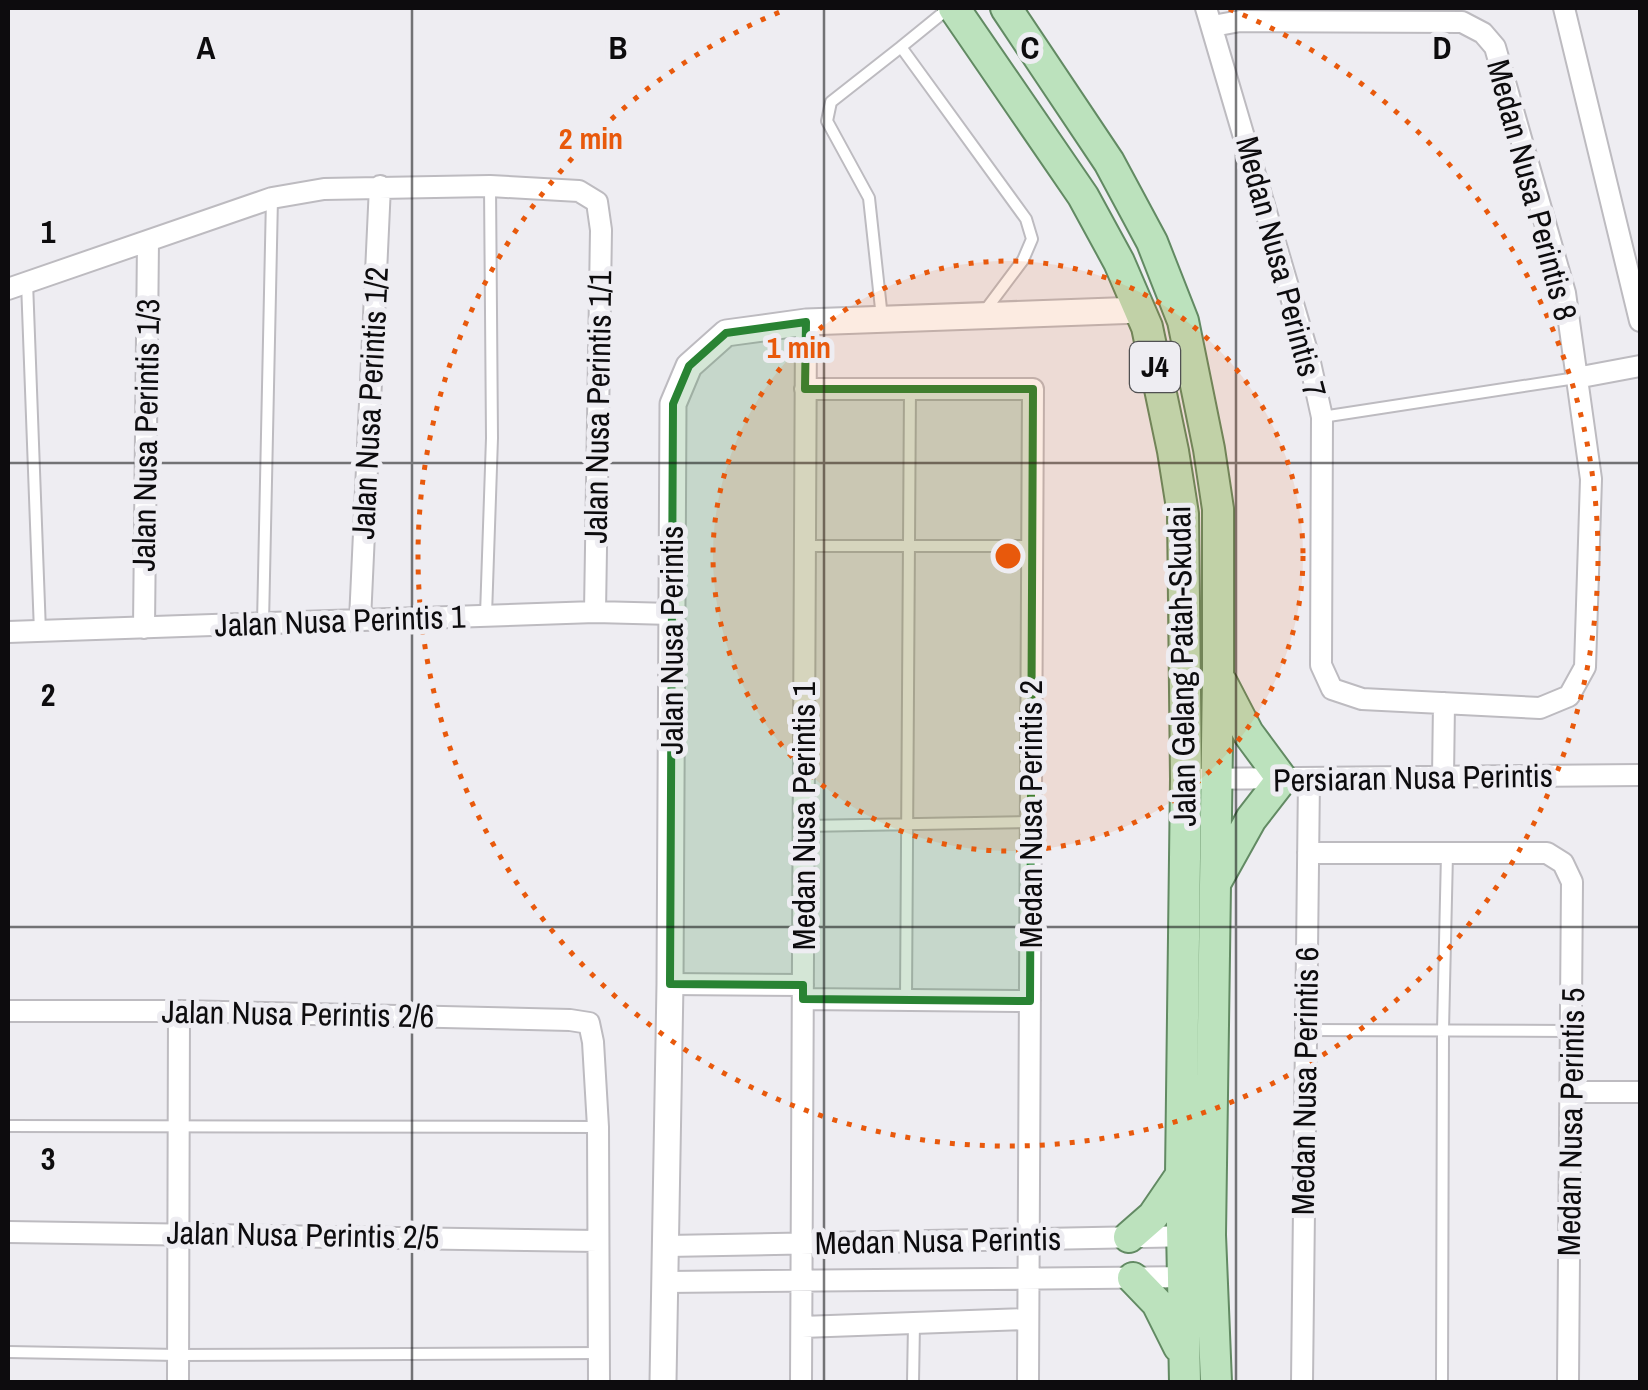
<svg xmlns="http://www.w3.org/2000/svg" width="1648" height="1390" viewBox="0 0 1648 1390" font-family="'Archivo Narrow',sans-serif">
	<rect width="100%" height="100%" fill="#eeedf2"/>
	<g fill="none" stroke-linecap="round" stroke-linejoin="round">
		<defs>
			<path id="service" d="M 901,47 L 949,8
				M 27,282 L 40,632
				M 882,318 L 869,198 L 827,121 L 831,102 L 901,47 L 1026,219 L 1032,239 L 1023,260 L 984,312
				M 1322,417 L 1576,378
				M 805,546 L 1032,546
				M 486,615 L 492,438 L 490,186
				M 263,623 L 272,198
				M 804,826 L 1030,822
				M 906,999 L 910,389
				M 1307,1030 L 1571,1031
				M 8,1126 L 598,1127
				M 8,1352 L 178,1355 L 600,1353
				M 913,1382 L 914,1324
				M 1442,1382 L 1443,1030 L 1447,854"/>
			<path id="minor" d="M 1206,8 L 1309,358 L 1322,417 L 1321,665 L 1332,689 L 1362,699 L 1540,708 L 1569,696 L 1585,667 L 1591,479 L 1565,293 L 1495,47 L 1483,33 L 1462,22 L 1240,21 L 1213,26
				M 1564,8 L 1640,321
				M 8,289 L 272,198 L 324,189 L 490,186 L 579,191 L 597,202 L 601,230 L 595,612
				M 1576,378 L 1640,366
				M 805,389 L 1033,389 L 1028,1382
				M 360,620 L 380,186
				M 144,628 L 148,241
				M 8,632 L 595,612 L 672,614
				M 1443,778 L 1444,703
				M 1186,779 L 1640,775
				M 1308,853 L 1547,853 L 1563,863 L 1572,882 L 1568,1382
				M 670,984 L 803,985
				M 803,999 L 1030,1001
				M 8,1011 L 179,1011 L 570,1020 L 589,1023 L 593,1042 L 598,1127 L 599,1382
				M 1572,1092 L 1640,1092
				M 8,1232 L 598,1241
				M 667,1246 L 1195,1236
				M 666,1282 L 1195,1277
				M 802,1327 L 1028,1319
				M 178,1382 L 179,1011
				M 801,1382 L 806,322
				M 1302,1382 L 1309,779"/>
			<path id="tertiary" d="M 663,1382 L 670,984 L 673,404 L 689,366 L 726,333 L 806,322 L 1140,310"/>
			<path id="primary" d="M 954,8 L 1083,196 L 1119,262 L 1147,327 L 1173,451 L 1183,514 L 1186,779 L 1181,1175 L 1185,1382
				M 1006,8 L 1109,162 L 1152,242 L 1183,321 L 1209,449 L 1218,509 L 1218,675 L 1210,1235 L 1216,1382
				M 1217,880 L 1251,819 L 1282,779 L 1248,733 L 1222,683
				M 1129,1237 L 1153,1216 L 1181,1175
				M 1133,1278 L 1157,1303 L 1179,1347"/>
		</defs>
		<use href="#service" stroke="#bdbbc0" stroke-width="14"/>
		<use href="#minor" stroke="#bdbbc0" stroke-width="24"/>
		<use href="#tertiary" stroke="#bdbbc0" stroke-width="29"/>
		<use href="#primary" stroke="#628a63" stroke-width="34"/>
		<use href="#service" stroke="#fff" stroke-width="10"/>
		<use href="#minor" stroke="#fff" stroke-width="20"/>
		<use href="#tertiary" stroke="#fff" stroke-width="25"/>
		<use href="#primary" stroke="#bce2bd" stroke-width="30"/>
	</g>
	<path fill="#298333" fill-opacity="0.2" stroke="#298333" stroke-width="8" stroke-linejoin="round" d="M 806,322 L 805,389 L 1033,389 L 1030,1001 L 803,999 L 803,985 L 670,984 L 673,404 L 689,366 L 726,333 Z"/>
	<path fill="none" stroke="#0d0c0e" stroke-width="2.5" stroke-opacity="0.55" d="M 412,8 L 412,1382M 824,8 L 824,1382M 1236,8 L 1236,1382M 8,463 L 1640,463M 8,927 L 1640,927"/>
	<circle cx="1008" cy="556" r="295" fill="#e8590c" fill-opacity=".12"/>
	<g fill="none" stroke="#e8590c" stroke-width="5" stroke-dasharray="5 10">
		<circle cx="1008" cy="556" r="295"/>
		<path d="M1229 9A590 590 0 1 1 787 9"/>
	</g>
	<g text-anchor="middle" stroke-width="10" stroke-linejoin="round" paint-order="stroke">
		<rect fill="#eeedf2" stroke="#505052" stroke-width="2.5" x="1130" y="342" width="50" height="50" rx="8"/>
		<g font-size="30" font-weight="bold" fill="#0d0c0e">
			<text x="1155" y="377">J4</text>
		</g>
		<g font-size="32" fill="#0d0c0e" stroke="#eeedf2">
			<text transform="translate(1532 190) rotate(75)" y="11">Medan Nusa Perintis 8</text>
			<text transform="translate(1281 267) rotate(75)" y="11">Medan Nusa Perintis 7</text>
			<text transform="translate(370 403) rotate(-87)" y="11">Jalan Nusa Perintis 1/2</text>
			<text transform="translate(598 407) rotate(-89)" y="11">Jalan Nusa Perintis 1/1</text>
			<text transform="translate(146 435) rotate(-89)" y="11">Jalan Nusa Perintis 1/3</text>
			<text transform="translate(340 621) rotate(-2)" y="11">Jalan Nusa Perintis 1</text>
			<text transform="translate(672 640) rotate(-90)" y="11">Jalan Nusa Perintis</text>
			<text transform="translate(1182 666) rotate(-91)" y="11">Jalan Gelang Patah-Skudai</text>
			<text transform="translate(1413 778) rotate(-1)" y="11">Persiaran Nusa Perintis</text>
			<text transform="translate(1031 814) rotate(-90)" y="11">Medan Nusa Perintis 2</text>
			<text transform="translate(804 816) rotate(-90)" y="11">Medan Nusa Perintis 1</text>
			<text transform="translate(298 1014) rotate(1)" y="11">Jalan Nusa Perintis 2/6</text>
			<text transform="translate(1305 1081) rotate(-89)" y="11">Medan Nusa Perintis 6</text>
			<text transform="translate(1571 1122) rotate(-89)" y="11">Medan Nusa Perintis 5</text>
			<text transform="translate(303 1235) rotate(1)" y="11">Jalan Nusa Perintis 2/5</text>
			<text transform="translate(938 1241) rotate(-1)" y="11">Medan Nusa Perintis</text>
		</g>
	</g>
	<g font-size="32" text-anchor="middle" font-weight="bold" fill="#0d0c0e" stroke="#eeedf2" stroke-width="10" stroke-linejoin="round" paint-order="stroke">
		<text x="206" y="59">A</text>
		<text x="618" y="59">B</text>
		<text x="1030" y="59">C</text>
		<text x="1442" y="59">D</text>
		<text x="48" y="243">1</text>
		<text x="48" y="706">2</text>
		<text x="48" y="1170">3</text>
	</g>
	<circle cx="1008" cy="556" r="15" fill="#e8590c" stroke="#eeedf2" stroke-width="5"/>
	<g font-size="30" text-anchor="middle" font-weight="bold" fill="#e8590c" stroke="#eeedf2" stroke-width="10" stroke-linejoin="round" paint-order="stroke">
		<text x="591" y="149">2 min</text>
		<text x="799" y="358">1 min</text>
	</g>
	<rect width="1648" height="1390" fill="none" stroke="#0d0c0e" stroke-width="20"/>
</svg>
